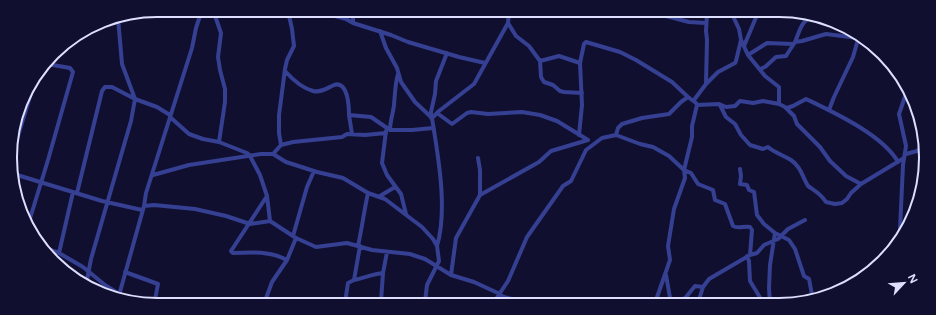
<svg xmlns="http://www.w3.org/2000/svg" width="936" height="315" viewBox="0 0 936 315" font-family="Figtree,sans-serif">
	<rect width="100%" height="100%" fill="#100f2f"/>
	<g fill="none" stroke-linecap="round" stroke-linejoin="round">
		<path stroke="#364093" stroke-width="4" d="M 213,10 L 221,33 L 218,57 L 220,70 L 225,89 L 225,102 L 219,142
			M 317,11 L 346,19 L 353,23 L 391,35 L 408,42 L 459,57 L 485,63
			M 732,14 L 739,29 L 741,40 L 748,55 L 765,76 L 779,87 L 779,104
			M 662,15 L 689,22 L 706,23
			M 118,18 L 122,64 L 135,99 L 157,107 L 170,115
			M 353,23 L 353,11
			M 508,23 L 516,36 L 529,46 L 540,61 L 541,77 L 544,82 L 553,85 L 560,91 L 564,92 L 582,93
			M 380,31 L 386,48 L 397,68 L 401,82 L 415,102 L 432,118
			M 795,42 L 802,41 L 826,34 L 858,38 L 868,40
			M 744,46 L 757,15
			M 748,55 L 767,43 L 793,44
			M 540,61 L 559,56 L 580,63
			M 760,69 L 765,67 L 776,57 L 786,56 C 789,51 792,47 795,42 C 801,28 800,22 815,15
			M 285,71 C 293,80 302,88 313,91 C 321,93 327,88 334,85 C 348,80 349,107 349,115 L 371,117 L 390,130 L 412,130 L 433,128
			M 897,73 L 897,76 L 907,91 L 899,114 L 906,146 L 903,165 L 900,229 L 902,238
			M 706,83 L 707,40 L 706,31 L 707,14
			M 694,100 L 706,84 L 718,72 L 735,63 L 736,61 L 741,40
			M 697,105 L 719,104 L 726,107 L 735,106 L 740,101 L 753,103 L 763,101 L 779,104 L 785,107 L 794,116 L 797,124 L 820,147 L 830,161 L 846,176 L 861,184
			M 720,105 L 726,117 L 735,124 L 741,135 L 750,145 L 763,149 L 768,147 C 775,153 783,155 791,160 C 801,167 802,176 808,186 C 815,191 821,194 826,202 L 835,204 L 842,203 L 847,199 L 851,193 L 861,184 L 904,158
			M 787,108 L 793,106 L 806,99 C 833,112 883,135 898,162
			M 829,110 L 834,97 L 853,57 L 859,36
			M 437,113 L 452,124 L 467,113 L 471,112 L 488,114 L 522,112 L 540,115 L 557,121 L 588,140
			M 349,115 L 352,134
			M 170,117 L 189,134 L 203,139 L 219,142 L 247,153 L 250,156 L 260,175 L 267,196 L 270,221 L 296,238 L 316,247 L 347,243 L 372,250 L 410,254 L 425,259 L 451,275 L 474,282 L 500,294 L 508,302
			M 431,118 L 431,112 L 435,94 L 436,81 L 447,53
			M 390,130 C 390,121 393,114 394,105 C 395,94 395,84 398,74
			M 386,131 L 382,163 L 387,175 L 401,194 L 406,214
			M 579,135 L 582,105 L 580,63 L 584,44 L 586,42 L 620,52 L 636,60 L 672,82 L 688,97 L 696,103 L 697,105 L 692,126 L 692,137 L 684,170 L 685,178 L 674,209 L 668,246 L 670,260 L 655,303
			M 616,135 L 618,128 L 622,124 L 642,118 L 669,114 L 681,102 L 688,97
			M 281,145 L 293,142 L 342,137 L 347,134 L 365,135 L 386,133
			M 273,154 L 281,145 L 279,133 L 279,115 L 285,69 L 287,60 L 294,46 L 292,29 L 288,11
			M 906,154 L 917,151 L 924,145
			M 12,156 L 35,80
			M 478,158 L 480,170 L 480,195
			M 740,169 L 741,176 L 740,184 L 747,185 L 749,190 L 754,192 L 757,215 L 764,224 L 775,233 L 789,240 L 795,249 L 804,276 L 809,279 L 813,300
			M 14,174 L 102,201 L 142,210
			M 153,175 L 189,165 L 261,154 L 273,154 L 286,162 L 317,172 L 343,178 L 368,193 L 385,199 L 422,227 L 433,239 L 437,246 L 439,261 L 427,285 L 425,302
			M 77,193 L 102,91 L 105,87 L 112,87 L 135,99 L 131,121 L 91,259 L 86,285
			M 267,196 L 231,251 L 233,253 C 252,252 270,251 287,260
			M 380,196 L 395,187
			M 144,206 L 154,205 L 195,209 L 226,216 L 250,224 L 270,221
			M 28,225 L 48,160 L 73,72 L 70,68 L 47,64
			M 293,236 L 307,187 L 314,171
			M 358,246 C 362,228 364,211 368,193
			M 437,246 C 448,209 438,156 432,118 L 439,111 L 474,84 L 508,23 L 509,13
			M 42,247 L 59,253 L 83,267 L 105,285 L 119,294
			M 59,253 L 73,192
			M 747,256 L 749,261 L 750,281 L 764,304
			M 125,272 L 158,284 L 155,300
			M 451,275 L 456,238 L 480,195 L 539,162 L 551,151 L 588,140
			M 666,275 L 671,303
			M 354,280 C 364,278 373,274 383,273
			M 504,297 L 524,302
			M 118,299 L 144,206 L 146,193 L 192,48 L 196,28 L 202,10
			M 265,301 L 272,282 L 287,260 L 296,238
			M 347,301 L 346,296 L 348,283 L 354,280 L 360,246
			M 381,301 L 383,273 L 387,252
			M 494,302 L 508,281 L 527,237 L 563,186 L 571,181 L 586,150 L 602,138 L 616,135 L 640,144 L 653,147 L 669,156 L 684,170 L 691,173 L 698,184 L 713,190 L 715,200 L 725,204 L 733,226 C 737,229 744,226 750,227 L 752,230 L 750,255
			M 678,303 L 686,297 L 695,286 L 703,287 L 709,279 L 750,255 L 757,253 L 764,245 L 778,239 L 788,229 L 805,220
			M 698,303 L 703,287
			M 770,304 L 769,288 L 770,265 L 775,233"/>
	</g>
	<path d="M0 0H936V315H0ZM157 17H779A140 140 0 0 1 919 157V158A140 140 0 0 1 779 298H157A140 140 0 0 1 17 158V157A140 140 0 0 1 157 17Z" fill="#100f2f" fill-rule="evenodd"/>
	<path fill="none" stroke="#dedfff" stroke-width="2" d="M157 17H779A140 140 0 0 1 919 157V158A140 140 0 0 1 779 298H157A140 140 0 0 1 17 158V157A140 140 0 0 1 157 17Z"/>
	<g transform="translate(904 283) rotate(64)" stroke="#100f2f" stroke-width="3" paint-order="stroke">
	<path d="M0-3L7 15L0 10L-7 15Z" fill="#dedfff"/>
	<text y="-6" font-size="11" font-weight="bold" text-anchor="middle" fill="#dedfff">N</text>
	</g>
</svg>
